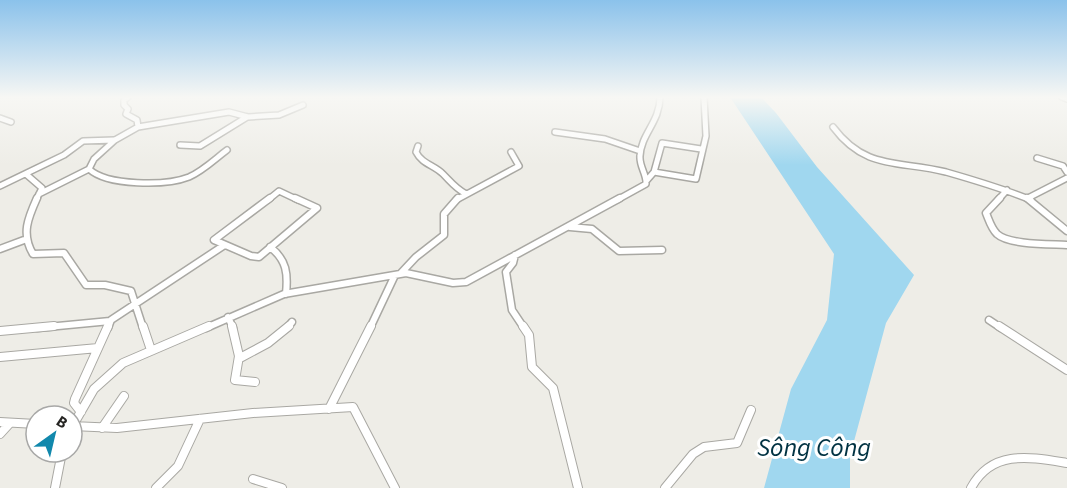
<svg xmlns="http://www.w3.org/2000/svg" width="1067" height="488" viewBox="0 0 1067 488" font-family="'Source Sans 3',sans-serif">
	<rect width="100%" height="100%" fill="#eeede7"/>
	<path fill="#a0d7ef" d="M 730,97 L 761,97 L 776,113 L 817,167 L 914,275 L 886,323 L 850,456 L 850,488 L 764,488 L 791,389 L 827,320 L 834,254 Z"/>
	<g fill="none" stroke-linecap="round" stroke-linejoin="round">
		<defs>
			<path id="minor-far2" d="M 128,97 L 124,100 L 124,105 L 128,109 L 126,114 L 137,120 L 138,127
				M 1062,97 L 1067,99
				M 0,118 L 11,122
				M 833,127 C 866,171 899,160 946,172 C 974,180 1004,189 1031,200
				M 555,132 L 605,139 L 640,151
				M 180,145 L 200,146 L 247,117
				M 418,146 L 416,152 C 422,164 434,165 443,174 C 451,182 455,188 466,194
				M 227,150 C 215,159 203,171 189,177 C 166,186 107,186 89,169 L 94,159 L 115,140 L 138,127 L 229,112 L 248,117 L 279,115 L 303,105
				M 1037,158 L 1063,166 L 1067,172
				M 654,172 L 662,143 L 701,149
				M 27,175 L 42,188 L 36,200
				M 647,180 L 654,172 L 696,179 L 706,136 L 704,97
				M 0,186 L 64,155 L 83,141 L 114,140
				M 39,194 L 89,169
				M 1028,198 L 1067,178
				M 268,200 L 279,191 L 298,200
				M 456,200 L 519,166 L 511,152
				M 617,200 L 646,184 C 647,175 639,166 640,156 C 641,134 660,122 660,97
				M 998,200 L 1007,190"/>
			<path id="minor-far1" d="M 37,198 C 28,218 21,234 33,254 L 64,253 L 86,285 L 105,285 L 131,291 L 143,328
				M 270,198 L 214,240 L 251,256 L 259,257 L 317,208 L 295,198
				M 1000,198 L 986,213 C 989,220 991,228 997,234 C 1009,245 1050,244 1067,245
				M 1027,198 L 1067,231
				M 570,227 L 592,229 L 619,251 L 662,250
				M 270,247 C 287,260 288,274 286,294
				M 0,249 L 24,240
				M 515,255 L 513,263 L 506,272 L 512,310 L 524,328
				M 401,273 L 416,257 L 444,235 L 444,214 L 458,198
				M 228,317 L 233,328
				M 989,320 L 1001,328
				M 37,328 L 110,321
				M 108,328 L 111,320 L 223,246
				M 206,328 L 284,294 L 406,273 L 453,283 L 466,282 L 620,198
				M 287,328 L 292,322
				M 370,328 L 395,275"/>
			<path id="minor" d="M 143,326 L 151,350
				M 232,326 L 239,356 L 235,380 L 255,382
				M 523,326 L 529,335 L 532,367 L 553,388 L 578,488
				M 999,326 L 1067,370
				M 0,331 L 54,326
				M 0,357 L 98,348
				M 240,358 L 268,343 L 289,326
				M 329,409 L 371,326
				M 81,412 L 74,403 L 75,399 L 108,326
				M 0,422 L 36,424
				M 72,426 L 117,428 L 253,413 L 353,407 L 395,488
				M 72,427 L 94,389 L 123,363 L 209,326
				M 102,428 L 124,396
				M 0,434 L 10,423
				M 253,479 L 282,488
				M 55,488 L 62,452
				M 156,488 L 178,466 L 200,419
				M 665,488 L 693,454 L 704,447 L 737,443 L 751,410
				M 971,488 C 992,449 1030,457 1067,463"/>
		</defs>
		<use href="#minor-far2" stroke="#a9a8a3" stroke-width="8"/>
		<use href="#minor-far1" stroke="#a9a8a3" stroke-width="9"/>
		<use href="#minor" stroke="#a9a8a3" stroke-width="10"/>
		<use href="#minor-far2" stroke="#fff" stroke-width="5"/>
		<use href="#minor-far1" stroke="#fff" stroke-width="6"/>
		<use href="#minor" stroke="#fff" stroke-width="8"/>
	</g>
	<linearGradient id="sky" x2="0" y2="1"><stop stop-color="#8bc2eb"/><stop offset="0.59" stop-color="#f7f7f4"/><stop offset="1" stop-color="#f7f7f4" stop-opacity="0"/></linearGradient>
	<rect width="1067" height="165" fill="url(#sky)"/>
	<g text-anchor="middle" stroke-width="6" stroke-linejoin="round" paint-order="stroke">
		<g font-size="26" font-style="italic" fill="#003242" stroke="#fff">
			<text x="814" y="456">Sông Công</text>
		</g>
	</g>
	<g transform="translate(54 434) rotate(34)"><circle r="28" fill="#ffffff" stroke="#a8a8a7" stroke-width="1.5"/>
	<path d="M0-4.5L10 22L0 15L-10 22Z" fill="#1188ac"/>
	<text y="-9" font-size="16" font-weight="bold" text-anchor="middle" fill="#262523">B</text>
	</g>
</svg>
